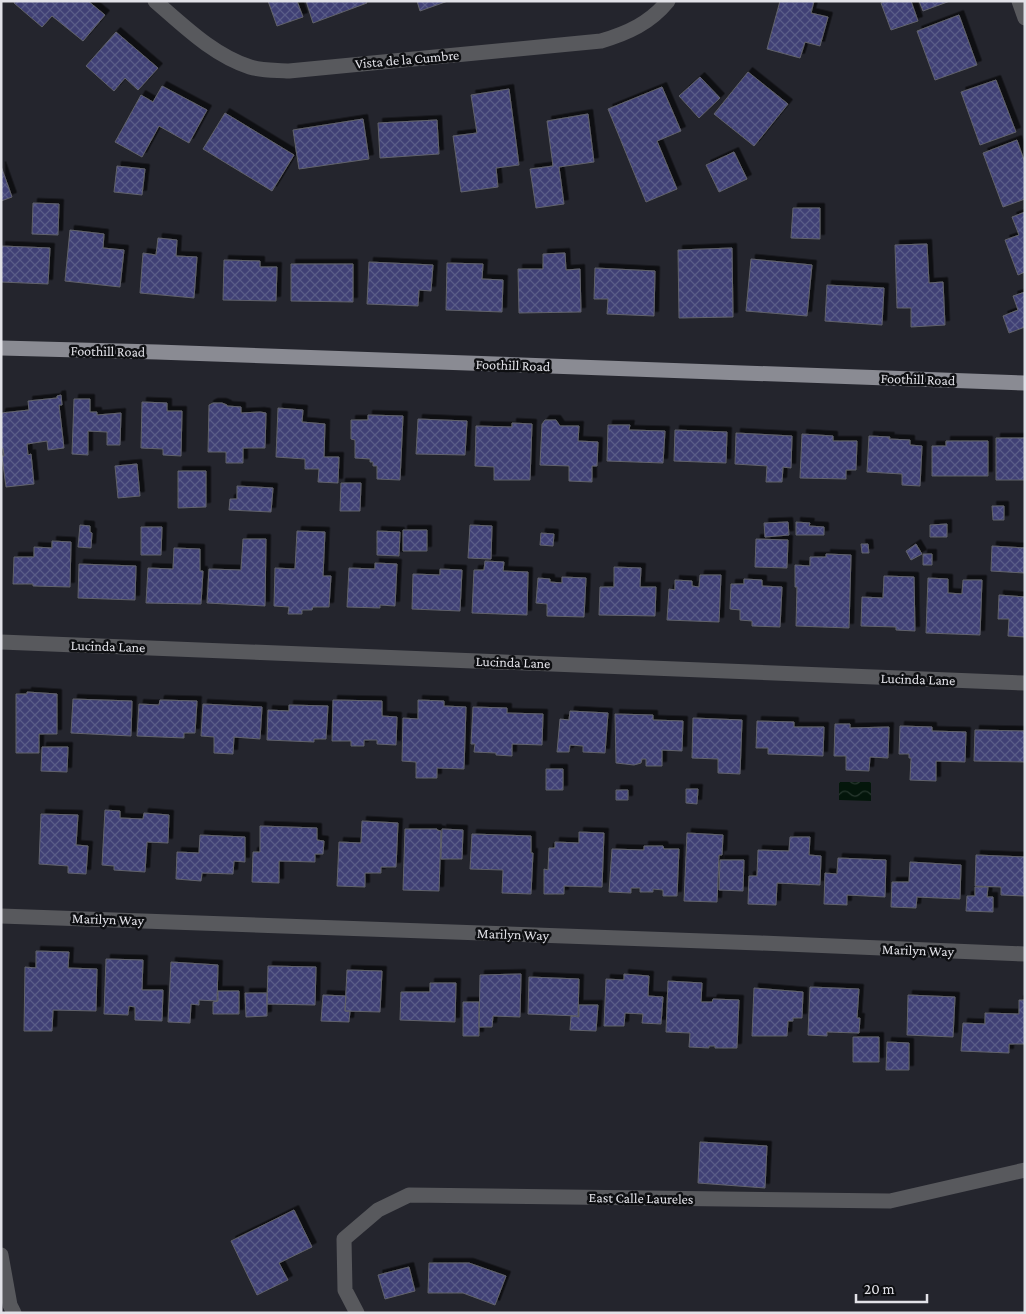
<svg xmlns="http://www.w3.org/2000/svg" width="1026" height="1314" viewBox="0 0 1026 1314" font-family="'Crimson Pro',serif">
	<defs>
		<pattern id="water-waves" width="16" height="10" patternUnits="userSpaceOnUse" patternTransform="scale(1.25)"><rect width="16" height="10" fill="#04160b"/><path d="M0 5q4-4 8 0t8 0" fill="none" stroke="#28382f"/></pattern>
		<pattern id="building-cross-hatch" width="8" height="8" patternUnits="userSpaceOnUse" patternTransform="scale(1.25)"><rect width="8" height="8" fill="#3f4174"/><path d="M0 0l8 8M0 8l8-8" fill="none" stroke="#5a5c88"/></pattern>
		<filter id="shadow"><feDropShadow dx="4.5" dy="-4.5" stdDeviation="0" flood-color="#0009"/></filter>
	</defs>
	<rect width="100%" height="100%" fill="#24252d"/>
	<path fill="url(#water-waves)" d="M 839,782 L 871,782 L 871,801 L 839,800 Z"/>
	<path fill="url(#building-cross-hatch)" stroke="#61626b" filter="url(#shadow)" d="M 15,1 L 88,1 L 105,15 L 83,41 L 52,16 L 42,27 L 14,3 Z
		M 268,1 L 297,1 L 303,17 L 277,26 Z
		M 306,1 L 366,1 L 367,3 L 313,23 Z
		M 417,1 L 448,1 L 420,11 Z
		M 780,1 L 814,1 L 811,13 L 828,17 L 820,46 L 805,42 L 800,58 L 767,49 Z
		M 885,1 L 911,1 L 918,21 L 891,30 L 881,3 Z
		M 919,1 L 950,1 L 923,11 Z
		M 959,15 L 977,65 L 935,80 L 917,31 Z
		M 116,32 L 158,68 L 138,90 L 125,78 L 114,91 L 86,66 Z
		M 748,72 L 788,104 L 754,146 L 714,114 Z
		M 700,77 L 720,98 L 699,118 L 679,96 Z
		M 996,80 L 1016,132 L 980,145 L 961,92 Z
		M 162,86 L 207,110 L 189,143 L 159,126 L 142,157 L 115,142 L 141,95 L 153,102 Z
		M 662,87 L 681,131 L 657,141 L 677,189 L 646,202 L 608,109 Z
		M 509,89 L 519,165 L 496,168 L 498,187 L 461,192 L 453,136 L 477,133 L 471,95 Z
		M 225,113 L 294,155 L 272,191 L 203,149 Z
		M 588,114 L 594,162 L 559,167 L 564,204 L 536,208 L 530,169 L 553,166 L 547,121 Z
		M 363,119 L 369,159 L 299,169 L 293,130 Z
		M 437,120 L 439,154 L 380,158 L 378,123 Z
		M 1017,140 L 1025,163 L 1025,199 L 1003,207 L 983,153 Z
		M 734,152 L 747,179 L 719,192 L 706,165 Z
		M 1,166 L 12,197 L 1,201 Z
		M 117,166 L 145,169 L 142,195 L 114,192 Z
		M 33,203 L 59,204 L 58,235 L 32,234 Z
		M 793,208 L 820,208 L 820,239 L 791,238 Z
		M 1025,212 L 1025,272 L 1018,275 L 1005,240 L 1019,235 L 1012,217 Z
		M 70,230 L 104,234 L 103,248 L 124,250 L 120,287 L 65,281 Z
		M 158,238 L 177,240 L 176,256 L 197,257 L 194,298 L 140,293 L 143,253 L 156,255 Z
		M 927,244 L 929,283 L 943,282 L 945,325 L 911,327 L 911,308 L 897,308 L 895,245 Z
		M 1,246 L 50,248 L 48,284 L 1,282 Z
		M 732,248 L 733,317 L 679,318 L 678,250 Z
		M 565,253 L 566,270 L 580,269 L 581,312 L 519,313 L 518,269 L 543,269 L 543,254 Z
		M 751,259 L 812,265 L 807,316 L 746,311 Z
		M 224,260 L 260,261 L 260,267 L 277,267 L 276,301 L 223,300 Z
		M 369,262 L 433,265 L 431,291 L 419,290 L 418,306 L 367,304 Z
		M 447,263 L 483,264 L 482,279 L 503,280 L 502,312 L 446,310 Z
		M 291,264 L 353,264 L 353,302 L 291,301 Z
		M 595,268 L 655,271 L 654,316 L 607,314 L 608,299 L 594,299 Z
		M 827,285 L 884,288 L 882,325 L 825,321 Z
		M 1025,292 L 1025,327 L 1009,333 L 1003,316 L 1018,310 L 1013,296 Z
		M 61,395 L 62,405 L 59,405 L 64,448 L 48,450 L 47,441 L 27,444 L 28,455 L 31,454 L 34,484 L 6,487 L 2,456 L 4,456 L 3,448 L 1,448 L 1,413 L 29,410 L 28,401 L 57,398 L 57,396 Z
		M 74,399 L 90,399 L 90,412 L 97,412 L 97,415 L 121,413 L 120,445 L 107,445 L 107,432 L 88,431 L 88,455 L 72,454 Z
		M 142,402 L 167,403 L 167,411 L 182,411 L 181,456 L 163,455 L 163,449 L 141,448 Z
		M 213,403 L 222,403 L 227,405 L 227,406 L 241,407 L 241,413 L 260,412 L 266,413 L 265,448 L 243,448 L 243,463 L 226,463 L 226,452 L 208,452 L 209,405 Z
		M 278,408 L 303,410 L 302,422 L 325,424 L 324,457 L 339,457 L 338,483 L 318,482 L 319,469 L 305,469 L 305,459 L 276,457 Z
		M 368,415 L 403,416 L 400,480 L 377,479 L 377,466 L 373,466 L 373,462 L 370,462 L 370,459 L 355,458 L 355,440 L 351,439 L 351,420 L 368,420 Z
		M 418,419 L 467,421 L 465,455 L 416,454 Z
		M 545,420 L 556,420 L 560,426 L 579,426 L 578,441 L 598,442 L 597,466 L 592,466 L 592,482 L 569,481 L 569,466 L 540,465 L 542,424 Z
		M 512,423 L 532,424 L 530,480 L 494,480 L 494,467 L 475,466 L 476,426 L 512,427 Z
		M 608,425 L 630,425 L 629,430 L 665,431 L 663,463 L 607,461 Z
		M 675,430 L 727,432 L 726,463 L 674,461 Z
		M 736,433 L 792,436 L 791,468 L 783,467 L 782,482 L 766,482 L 767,466 L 735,464 Z
		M 802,434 L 833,436 L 833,441 L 857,441 L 856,470 L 846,470 L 846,479 L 800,478 Z
		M 869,436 L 890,437 L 889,439 L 910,440 L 910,445 L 922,446 L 920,486 L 902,485 L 902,474 L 867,472 Z
		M 996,438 L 1025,438 L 1025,480 L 996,480 Z
		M 946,441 L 988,441 L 988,476 L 932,476 L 932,446 L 946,446 Z
		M 137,464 L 140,496 L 118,498 L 115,466 Z
		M 178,471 L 206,471 L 206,507 L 178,508 Z
		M 341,483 L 361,483 L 360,511 L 340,511 Z
		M 237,486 L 273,488 L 271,512 L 229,510 L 230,499 L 237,499 Z
		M 992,506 L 1004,506 L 1004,520 L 993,520 Z
		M 788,522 L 789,535 L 765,537 L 764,523 Z
		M 796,522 L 810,523 L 809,526 L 824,527 L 824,535 L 796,535 Z
		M 947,524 L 947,537 L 930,537 L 930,525 Z
		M 80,525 L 90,526 L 90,532 L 92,533 L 91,548 L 78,547 Z
		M 470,525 L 492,526 L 491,559 L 468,558 Z
		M 141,527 L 162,527 L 161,555 L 141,555 Z
		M 403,530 L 427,530 L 427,551 L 403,551 Z
		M 297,531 L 325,532 L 323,576 L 331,576 L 329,607 L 313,607 L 312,610 L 302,610 L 302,614 L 288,614 L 289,607 L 274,606 L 275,568 L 295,569 Z
		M 377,531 L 400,532 L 399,556 L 377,555 Z
		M 541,533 L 554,534 L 553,546 L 540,545 Z
		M 243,539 L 266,539 L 265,606 L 207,603 L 209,569 L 241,570 Z
		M 756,539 L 788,540 L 787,568 L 755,567 Z
		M 52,541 L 71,542 L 70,587 L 33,586 L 33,584 L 13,584 L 14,557 L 34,557 L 34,547 L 52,548 Z
		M 861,544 L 868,544 L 869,553 L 862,553 Z
		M 916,544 L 922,554 L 911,560 L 906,551 Z
		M 992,546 L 1025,548 L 1024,573 L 991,571 Z
		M 174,548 L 200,549 L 200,571 L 203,571 L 201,604 L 146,603 L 148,568 L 173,569 Z
		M 826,554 L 851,555 L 849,628 L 796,626 L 797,587 L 795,587 L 795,565 L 810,566 L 810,557 L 826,557 Z
		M 923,554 L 932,554 L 932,565 L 923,565 Z
		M 485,561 L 504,562 L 503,571 L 528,572 L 527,615 L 472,613 L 474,570 L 484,570 Z
		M 375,563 L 397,564 L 395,606 L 380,605 L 380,608 L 347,607 L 349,568 L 375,569 Z
		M 79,564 L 136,566 L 135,600 L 78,598 Z
		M 614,567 L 641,568 L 640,587 L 656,587 L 655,616 L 599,615 L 600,587 L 614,587 Z
		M 440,569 L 462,570 L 460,611 L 412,609 L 413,574 L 440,575 Z
		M 700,575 L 721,575 L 719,622 L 667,620 L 669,589 L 675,590 L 675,580 L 692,581 L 692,586 L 699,587 Z
		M 884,576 L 914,577 L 915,631 L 896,630 L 896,627 L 861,626 L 862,597 L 883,598 Z
		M 562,577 L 586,578 L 584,617 L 547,616 L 547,604 L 536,603 L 538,578 L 550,579 L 550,582 L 562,583 Z
		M 928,578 L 948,579 L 948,593 L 962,594 L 963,580 L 982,580 L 980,635 L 926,633 Z
		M 744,579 L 762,580 L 762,586 L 782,587 L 780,627 L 752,626 L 752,621 L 740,620 L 740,610 L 730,609 L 731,584 L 744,584 Z
		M 999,595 L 1025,597 L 1025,637 L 1008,636 L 1009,619 L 998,619 Z
		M 27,692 L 57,694 L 57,734 L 39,734 L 39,753 L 16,753 L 16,694 L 27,694 Z
		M 73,699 L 132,701 L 131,736 L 71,733 Z
		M 160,700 L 197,701 L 195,733 L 184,733 L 184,738 L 137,736 L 139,704 L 159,705 Z
		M 333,700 L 382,701 L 382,716 L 397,717 L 396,745 L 377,744 L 377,740 L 364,740 L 364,746 L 351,746 L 351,741 L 332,741 Z
		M 418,700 L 444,701 L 444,706 L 466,707 L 464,769 L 437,768 L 437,778 L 416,778 L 416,762 L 402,761 L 403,718 L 418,719 Z
		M 203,704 L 262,707 L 260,739 L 234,737 L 233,754 L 214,753 L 214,737 L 201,736 Z
		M 289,705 L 328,706 L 326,739 L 314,739 L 314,742 L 267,740 L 268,710 L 289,711 Z
		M 473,707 L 507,708 L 507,713 L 543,714 L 542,745 L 512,744 L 512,756 L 496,755 L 496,753 L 474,752 L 475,744 L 471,744 Z
		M 570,711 L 608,713 L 605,753 L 583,752 L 583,746 L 570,745 L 569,752 L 557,752 L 560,719 L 569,720 Z
		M 615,714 L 653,715 L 653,720 L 683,721 L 682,751 L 662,750 L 662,766 L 646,766 L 646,759 L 642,759 L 641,763 L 634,765 L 616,763 Z
		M 693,718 L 742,720 L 740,774 L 718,773 L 718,759 L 692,758 Z
		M 757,721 L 794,722 L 794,727 L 824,727 L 823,756 L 768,754 L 768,748 L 756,748 Z
		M 835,724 L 850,724 L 850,728 L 889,727 L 888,758 L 870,757 L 869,771 L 846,770 L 846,756 L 834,756 Z
		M 900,726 L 932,727 L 932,731 L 966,732 L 965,762 L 936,761 L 936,781 L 910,780 L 911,758 L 909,758 L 909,754 L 899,754 Z
		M 975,730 L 1025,731 L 1025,762 L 974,761 Z
		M 42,747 L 68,747 L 67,772 L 41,771 Z
		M 546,769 L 563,769 L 563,790 L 546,790 Z
		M 686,789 L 698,789 L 697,804 L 686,803 Z
		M 616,790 L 628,790 L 628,800 L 616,800 Z
		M 105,810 L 120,811 L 120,818 L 143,819 L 144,813 L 169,815 L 168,843 L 147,842 L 145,872 L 114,870 L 114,866 L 102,865 Z
		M 41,814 L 78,815 L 76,845 L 88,846 L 86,874 L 68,873 L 68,866 L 39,864 Z
		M 362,821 L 398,823 L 396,867 L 381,867 L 381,873 L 365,873 L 365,887 L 337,886 L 339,842 L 361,843 Z
		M 260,826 L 317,828 L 317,840 L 324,841 L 323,854 L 315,854 L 315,862 L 279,861 L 279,883 L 252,882 L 253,852 L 260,852 Z
		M 405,829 L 437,829 L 437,830 L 441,831 L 439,891 L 403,890 Z
		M 442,829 L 463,830 L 462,859 L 441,859 Z
		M 579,832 L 604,833 L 602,887 L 564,886 L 564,894 L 544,894 L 544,869 L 548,870 L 549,848 L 555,848 L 555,842 L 579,843 Z
		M 687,833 L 723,835 L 722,855 L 719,855 L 717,902 L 684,901 Z
		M 472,834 L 531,836 L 531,853 L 533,853 L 531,894 L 502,893 L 503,870 L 470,869 Z
		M 200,835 L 245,837 L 245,862 L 234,861 L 233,874 L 202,873 L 201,881 L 176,879 L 177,852 L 199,853 Z
		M 790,837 L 810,837 L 809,855 L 821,856 L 820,885 L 777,883 L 776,905 L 748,904 L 749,876 L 757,876 L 758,850 L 789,851 Z
		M 644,846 L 663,846 L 664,849 L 679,849 L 677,896 L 663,896 L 663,890 L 653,889 L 653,892 L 640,892 L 640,888 L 631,888 L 631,893 L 609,892 L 612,849 L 644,850 Z
		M 976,855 L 1025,857 L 1025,896 L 1001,895 L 1001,887 L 975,886 Z
		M 838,858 L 886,860 L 885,897 L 847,895 L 847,905 L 824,904 L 825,873 L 837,874 Z
		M 720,860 L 744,860 L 743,891 L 719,890 Z
		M 910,862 L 961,865 L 960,899 L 917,897 L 916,908 L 891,907 L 892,882 L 909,882 Z
		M 975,887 L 988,887 L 987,897 L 993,897 L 993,912 L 966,911 L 967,896 L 975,896 Z
		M 36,951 L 69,952 L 68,968 L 97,969 L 96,1011 L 53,1010 L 52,1031 L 24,1031 L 25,967 L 36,968 Z
		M 106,959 L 143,960 L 142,990 L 163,990 L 162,1021 L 135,1020 L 135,1007 L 129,1006 L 128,1015 L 104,1014 Z
		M 171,962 L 218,965 L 217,1001 L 199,1000 L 199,1005 L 191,1004 L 190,1023 L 168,1022 Z
		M 268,966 L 316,967 L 315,1005 L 267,1004 Z
		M 347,970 L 382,971 L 380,1012 L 345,1011 Z
		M 521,974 L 520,1017 L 493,1016 L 492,1027 L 479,1027 L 480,975 Z
		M 624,974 L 649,976 L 648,996 L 663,997 L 661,1024 L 642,1023 L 643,1014 L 625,1013 L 624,1026 L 604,1026 L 606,979 L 624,980 Z
		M 529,977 L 579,979 L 578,1016 L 528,1014 Z
		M 668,981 L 702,983 L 701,1002 L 712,1002 L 713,999 L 739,1000 L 737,1048 L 715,1048 L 715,1046 L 709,1046 L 709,1048 L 689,1047 L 690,1033 L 666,1032 Z
		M 430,983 L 456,983 L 455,1022 L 400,1020 L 401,992 L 430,992 Z
		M 810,987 L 859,989 L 857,1018 L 860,1018 L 859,1033 L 827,1032 L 827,1036 L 808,1035 Z
		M 754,988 L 803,992 L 802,1018 L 793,1018 L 793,1021 L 788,1021 L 787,1036 L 752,1036 Z
		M 218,991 L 239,991 L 239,1014 L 213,1014 L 213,1002 L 218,1001 Z
		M 245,993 L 267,993 L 267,1016 L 246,1017 Z
		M 323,995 L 346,996 L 345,1011 L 350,1011 L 349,1022 L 321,1021 Z
		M 908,995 L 955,997 L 953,1037 L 907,1035 Z
		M 1019,1000 L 1025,1000 L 1025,1044 L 1009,1044 L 1009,1053 L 961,1051 L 963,1023 L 985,1024 L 985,1013 L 1019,1014 Z
		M 463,1002 L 479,1002 L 479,1036 L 463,1036 Z
		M 579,1005 L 598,1005 L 596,1031 L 570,1030 L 571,1016 L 579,1017 Z
		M 853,1037 L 879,1037 L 879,1062 L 853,1062 Z
		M 887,1042 L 909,1043 L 909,1070 L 886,1070 Z
		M 700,1142 L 767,1146 L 765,1188 L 698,1183 Z
		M 294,1210 L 312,1247 L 279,1263 L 288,1280 L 257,1295 L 231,1241 Z
		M 429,1263 L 469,1263 L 506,1276 L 495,1305 L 463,1293 L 428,1293 Z
		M 409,1267 L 415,1291 L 385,1299 L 378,1275 Z"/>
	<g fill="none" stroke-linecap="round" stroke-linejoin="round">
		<path stroke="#58595d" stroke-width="15" d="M 155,1 C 184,26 213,55 250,67 C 262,71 276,70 289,71 L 601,41 C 628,33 650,23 668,1
			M 1019,1 L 1025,18
			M 1,642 L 1025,683
			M 1,916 L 760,943 L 1025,954
			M 1,1255 L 10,1305 L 14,1313
			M 357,1313 L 345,1290 L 344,1239 L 378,1210 L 409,1195 L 890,1201 L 1025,1170"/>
		<path stroke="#8a8b93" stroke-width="15" d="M 1,348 L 157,352 L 1025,383"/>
	</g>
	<g text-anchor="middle" stroke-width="5" stroke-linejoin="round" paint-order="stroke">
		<g font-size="14" fill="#e2e2e8" stroke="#0e0f12">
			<text transform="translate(407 59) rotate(-5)" y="5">Vista de la Cumbre</text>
			<text transform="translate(108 351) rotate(1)" y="5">Foothill Road</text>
			<text transform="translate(513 365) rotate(2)" y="5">Foothill Road</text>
			<text transform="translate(918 379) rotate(2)" y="5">Foothill Road</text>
			<text transform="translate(108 646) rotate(2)" y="5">Lucinda Lane</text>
			<text transform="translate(513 662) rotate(2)" y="5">Lucinda Lane</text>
			<text transform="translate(918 679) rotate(2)" y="5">Lucinda Lane</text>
			<text transform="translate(108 919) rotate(2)" y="5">Marilyn Way</text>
			<text transform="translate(513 934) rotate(2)" y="5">Marilyn Way</text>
			<text transform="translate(918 950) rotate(2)" y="5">Marilyn Way</text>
			<text transform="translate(641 1198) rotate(1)" y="5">East Calle Laureles</text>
		</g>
	</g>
	<rect width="1026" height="1314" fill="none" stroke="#e2e2e8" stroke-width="5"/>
	<path d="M856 1294v8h71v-8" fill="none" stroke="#e2e2e8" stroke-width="2.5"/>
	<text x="864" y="1294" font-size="15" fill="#e2e2e8" stroke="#0e0f12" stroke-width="4" paint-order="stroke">20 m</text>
</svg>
